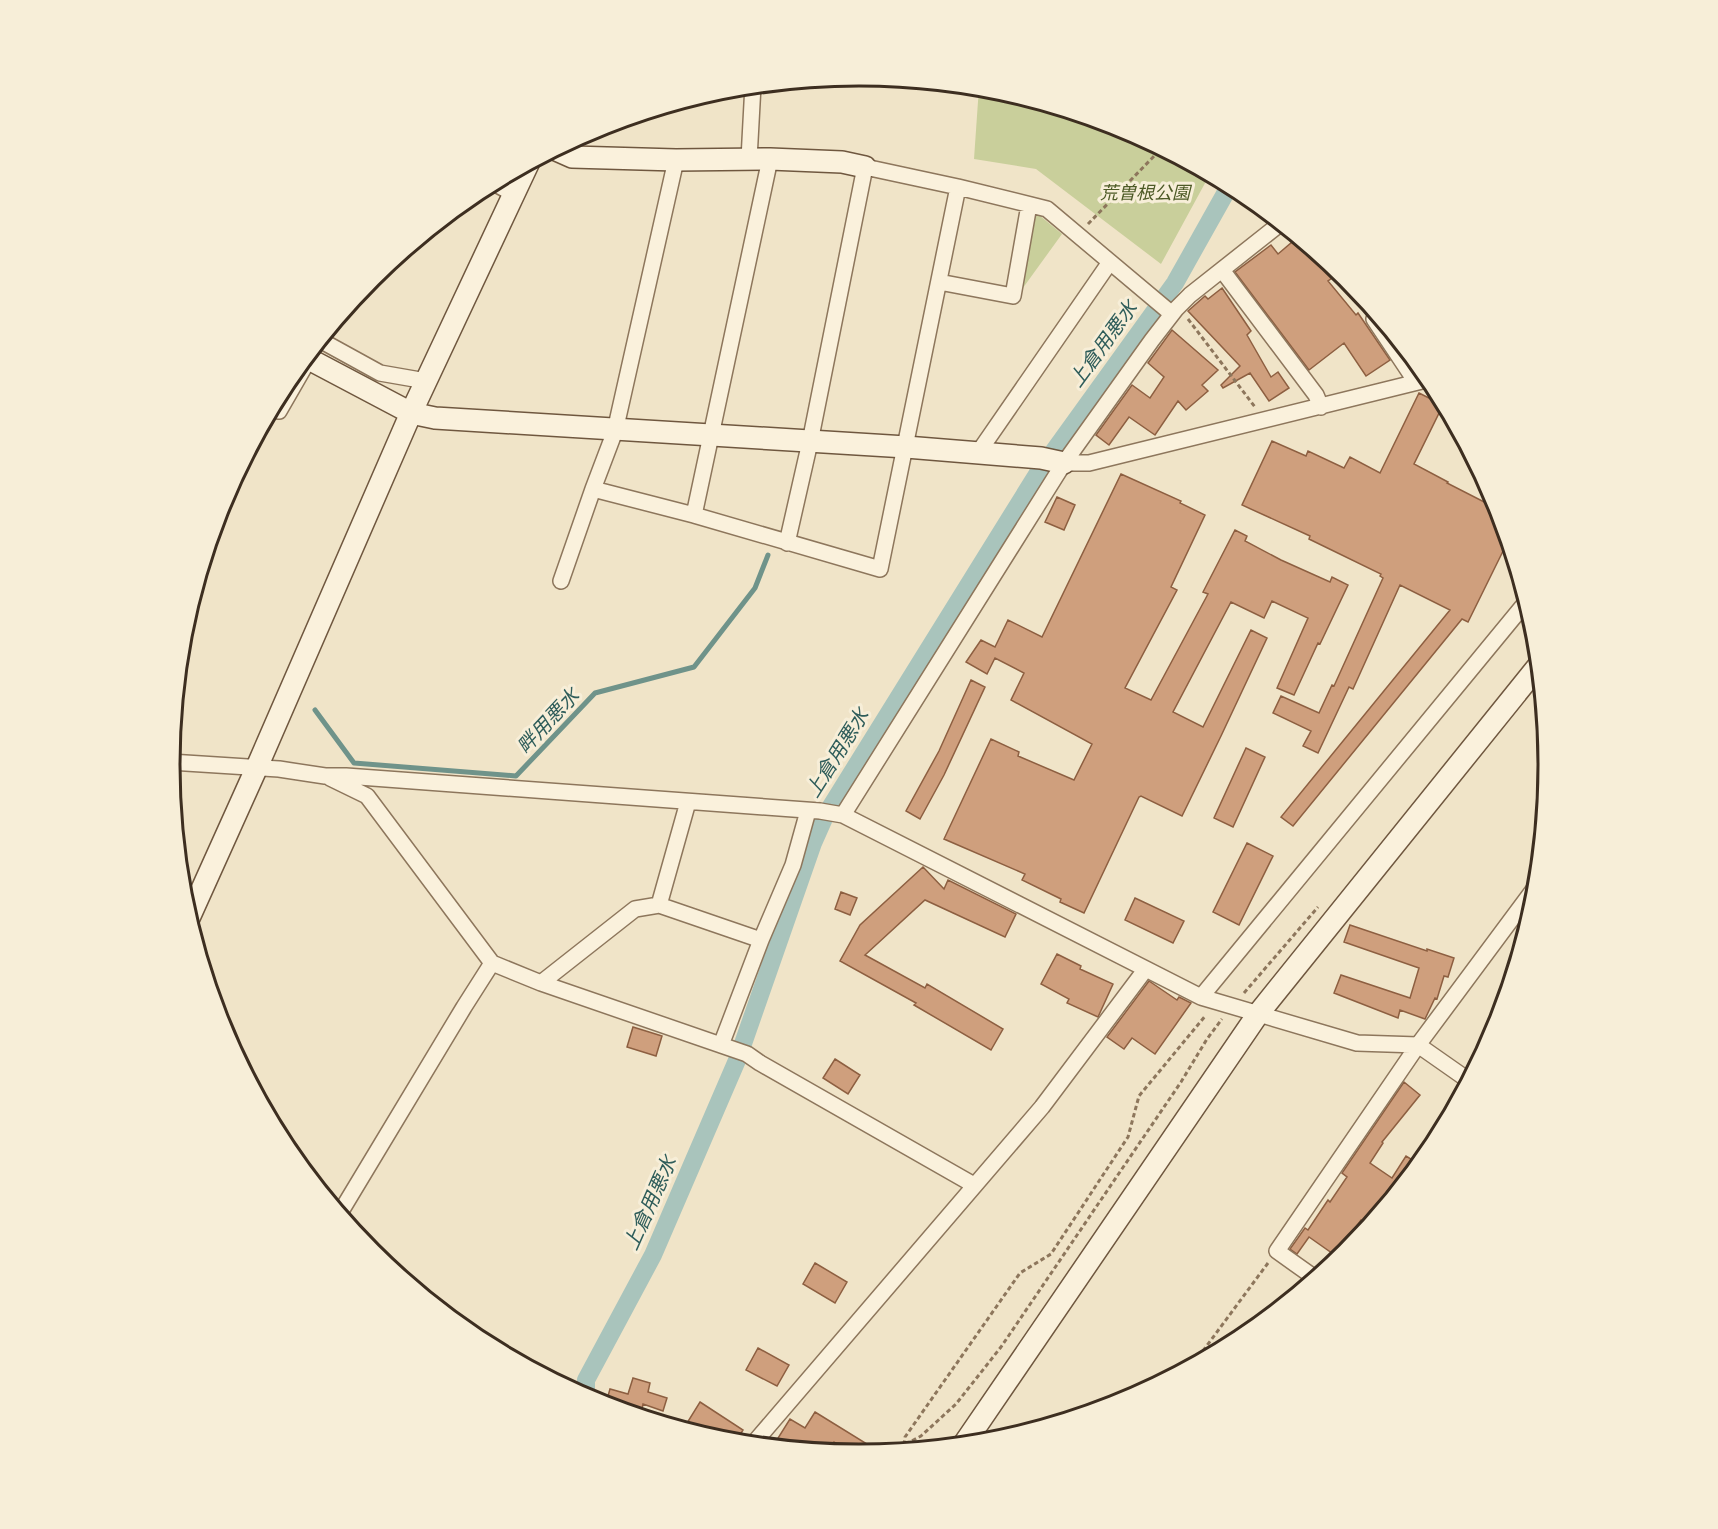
<svg xmlns="http://www.w3.org/2000/svg" width="1718" height="1529" viewBox="0 0 1718 1529" font-family="'Crimson Pro','Noto Sans JP',serif">
	<rect width="100%" height="100%" fill="#f0e4c8"/>
	<path fill="#c9cf9b" d="M 979,87 L 994,88 L 1123,128 L 1210,174 L 1161,264 L 1036,169 L 974,159 Z
		M 1031,213 L 1039,215 L 1062,234 L 1020,292 Z"/>
	<g fill="none" stroke-linecap="round" stroke-linejoin="round">
		<path stroke="#6f938a" stroke-width="5" d="M 315,710 L 354,763 L 516,776 L 595,693 L 694,667 L 755,588 L 768,555"/>
		<path stroke="#a9c4bc" stroke-width="18" d="M 586,1397 L 586,1380 L 653,1255 L 738,1058 L 813,843 L 825,816 L 1038,473 L 1175,283 L 1230,185"/>
	</g>
	<path fill="#cf9f7d" stroke="#8d5f41" stroke-width="1.5" d="M 1298,237 L 1341,272 L 1328,281 L 1356,315 L 1358,313 L 1390,360 L 1366,376 L 1344,343 L 1309,370 L 1235,272 L 1271,245 L 1278,254 Z
		M 1222,288 L 1251,331 L 1247,335 L 1271,377 L 1278,372 L 1289,388 L 1269,401 L 1250,373 L 1223,388 L 1221,385 L 1240,366 L 1188,311 L 1205,296 L 1208,299 Z
		M 1172,330 L 1218,370 L 1202,385 L 1208,391 L 1186,410 L 1178,401 L 1155,435 L 1129,417 L 1109,445 L 1096,435 L 1132,385 L 1150,398 L 1164,377 L 1148,363 Z
		M 1419,393 L 1443,405 L 1414,464 L 1448,482 L 1447,483 L 1498,509 L 1508,541 L 1468,622 L 1462,619 L 1293,826 L 1281,817 L 1450,610 L 1400,585 L 1353,689 L 1349,687 L 1318,753 L 1303,746 L 1311,731 L 1273,713 L 1281,696 L 1319,713 L 1332,685 L 1334,686 L 1383,578 L 1380,576 L 1381,574 L 1309,539 L 1310,536 L 1242,505 L 1272,441 L 1306,456 L 1308,451 L 1344,468 L 1350,457 L 1380,473 Z
		M 1121,474 L 1181,501 L 1180,503 L 1205,515 L 1171,587 L 1177,590 L 1125,688 L 1151,700 L 1208,594 L 1203,592 L 1235,530 L 1247,536 L 1245,541 L 1281,560 L 1330,582 L 1332,577 L 1348,585 L 1320,644 L 1318,643 L 1294,695 L 1277,688 L 1308,618 L 1272,601 L 1264,618 L 1231,602 L 1173,712 L 1203,727 L 1251,630 L 1267,638 L 1221,736 L 1182,816 L 1141,796 L 1139,797 L 1084,913 L 1060,902 L 1061,899 L 1022,880 L 1025,874 L 944,839 L 991,739 L 1019,752 L 1018,756 L 1074,780 L 1092,744 L 1011,700 L 1024,673 L 995,658 L 987,674 L 966,662 L 981,640 L 995,647 L 1008,620 L 1042,637 Z
		M 1057,497 L 1075,505 L 1064,530 L 1045,522 Z
		M 971,680 L 985,687 L 944,775 L 920,819 L 906,811 L 939,751 Z
		M 1246,748 L 1265,757 L 1233,827 L 1214,818 Z
		M 1247,843 L 1273,856 L 1239,925 L 1213,912 Z
		M 923,867 L 944,889 L 948,880 L 1016,914 L 1005,937 L 925,900 L 865,955 L 925,988 L 927,984 L 1003,1029 L 991,1050 L 914,1005 L 916,1003 L 840,961 L 860,925 Z
		M 841,892 L 857,898 L 850,915 L 835,909 Z
		M 1135,898 L 1184,921 L 1173,943 L 1125,920 Z
		M 1350,925 L 1427,951 L 1427,949 L 1454,958 L 1448,977 L 1444,976 L 1437,999 L 1435,998 L 1425,1019 L 1400,1010 L 1398,1018 L 1334,993 L 1341,975 L 1410,998 L 1419,968 L 1344,942 Z
		M 1057,954 L 1081,966 L 1080,969 L 1113,984 L 1098,1017 L 1067,1003 L 1069,999 L 1041,984 Z
		M 1149,981 L 1177,1000 L 1179,997 L 1191,1003 L 1155,1054 L 1132,1038 L 1124,1049 L 1107,1037 Z
		M 633,1027 L 662,1036 L 656,1056 L 627,1047 Z
		M 835,1059 L 860,1075 L 848,1094 L 823,1078 Z
		M 1404,1082 L 1420,1095 L 1382,1142 L 1383,1143 L 1370,1163 L 1392,1178 L 1406,1156 L 1419,1164 L 1369,1225 L 1361,1220 L 1345,1242 L 1351,1246 L 1339,1258 L 1309,1237 L 1297,1254 L 1290,1249 L 1305,1228 L 1308,1230 L 1328,1200 L 1330,1202 L 1347,1177 L 1342,1173 Z
		M 815,1263 L 847,1282 L 835,1303 L 803,1284 Z
		M 758,1348 L 789,1365 L 777,1386 L 746,1370 Z
		M 633,1378 L 650,1383 L 648,1392 L 667,1398 L 663,1411 L 643,1404 L 641,1414 L 606,1403 L 610,1389 L 628,1394 Z
		M 700,1402 L 743,1430 L 736,1442 L 705,1435 L 687,1423 Z
		M 815,1412 L 880,1452 L 852,1453 L 834,1442 L 828,1451 L 773,1446 L 790,1419 L 805,1428 Z"/>
	<g fill="none" stroke-linecap="round" stroke-linejoin="round">
		<defs>
			<path id="street" d="M 749,159 L 753,85
				M 676,160 L 615,431 L 593,489 L 694,515 L 880,569 L 958,187
				M 492,182 L 514,194
				M 1222,270 L 1316,395 L 1321,407
				M 939,282 L 1013,296 L 1029,205
				M 1379,316 L 1374,319 L 1416,382
				M 320,340 L 380,373 L 426,381
				M 270,410 L 279,411 L 309,359
				M 978,453 L 1110,262
				M 1064,463 L 1089,463 L 1430,379
				M 694,515 L 770,159
				M 787,543 L 810,442 L 865,167 L 958,187 L 1047,209 L 1172,314
				M 561,581 L 593,489
				M 170,762 L 279,769 L 325,776 L 346,776 L 820,811 L 843,815 L 1201,997 L 1357,1043 L 1418,1045 L 1468,1080
				M 330,778 L 367,796 L 492,963 L 541,983 L 747,1054 L 760,1063 L 974,1185
				M 843,815 L 1064,463 L 1152,340 L 1176,309 L 1190,295 L 1281,223
				M 659,905 L 761,940
				M 541,983 L 635,909 L 659,905 L 688,802
				M 1201,997 L 1527,601
				M 721,1045 L 761,940 L 793,865 L 808,811
				M 340,1213 L 464,1007 L 492,963
				M 1315,1278 L 1277,1251 L 1418,1045 L 1537,885
				M 753,1444 L 1042,1107 L 1145,970"/>
			<path id="secondary" d="M 554,149 L 572,157 L 676,160 L 770,159 L 842,162 L 865,167
				M 305,357 L 411,413 L 435,418 L 906,447 L 1041,458 L 1064,463
				M 189,918 L 257,767 L 411,413 L 528,164
				M 964,1444 L 1258,1014 L 1539,665"/>
		</defs>
		<use href="#street" stroke="#8d765c" stroke-width="18"/>
		<use href="#secondary" stroke="#6f573f" stroke-width="24"/>
		<path stroke="#8d765c" stroke-width="3" stroke-dasharray="4.5 3" stroke-linecap="butt" d="M 1088,224 L 1162,148
			M 1188,319 L 1255,407
			M 1530,649 L 1536,641
			M 1244,993 L 1318,907
			M 1194,1363 L 1268,1263
			M 904,1445 L 905,1437 L 1020,1273 L 1051,1254 L 1128,1137 L 1139,1096 L 1206,1015
			M 901,1450 L 904,1445 L 921,1436 L 956,1404 L 1001,1347 L 1181,1082 L 1207,1039 L 1222,1019"/>
		<use href="#street" stroke="#faf1dc" stroke-width="15"/>
		<use href="#secondary" stroke="#faf1dc" stroke-width="21"/>
	</g>
	<g text-anchor="middle" stroke-width="6" stroke-linejoin="round" paint-order="stroke">
		<g font-size="18" font-style="italic" fill="#4d5a26" stroke="#f7eed8">
			<text x="1145" y="199">荒曽根公園</text>
		</g>
		<g font-size="20" font-style="italic" fill="#2f5d5a" stroke="#f7eed8">
			<text transform="translate(1103 344) rotate(-54)" y="7">上倉用悪水</text>
			<text transform="translate(548 721) rotate(-47)" y="7">畔用悪水</text>
			<text transform="translate(837 753) rotate(-58)" y="7">上倉用悪水</text>
			<text transform="translate(650 1203) rotate(-66)" y="7">上倉用悪水</text>
		</g>
	</g>
	<path d="M0 0H1718V1529H0ZM180 765a679 679 0 1 1 1358 0a679 679 0 1 1-1358 0Z" fill="#f7eed8" fill-rule="evenodd"/>
	<path fill="none" stroke="#3d2e20" stroke-width="3" d="M180 765a679 679 0 1 1 1358 0a679 679 0 1 1-1358 0Z"/>
</svg>
